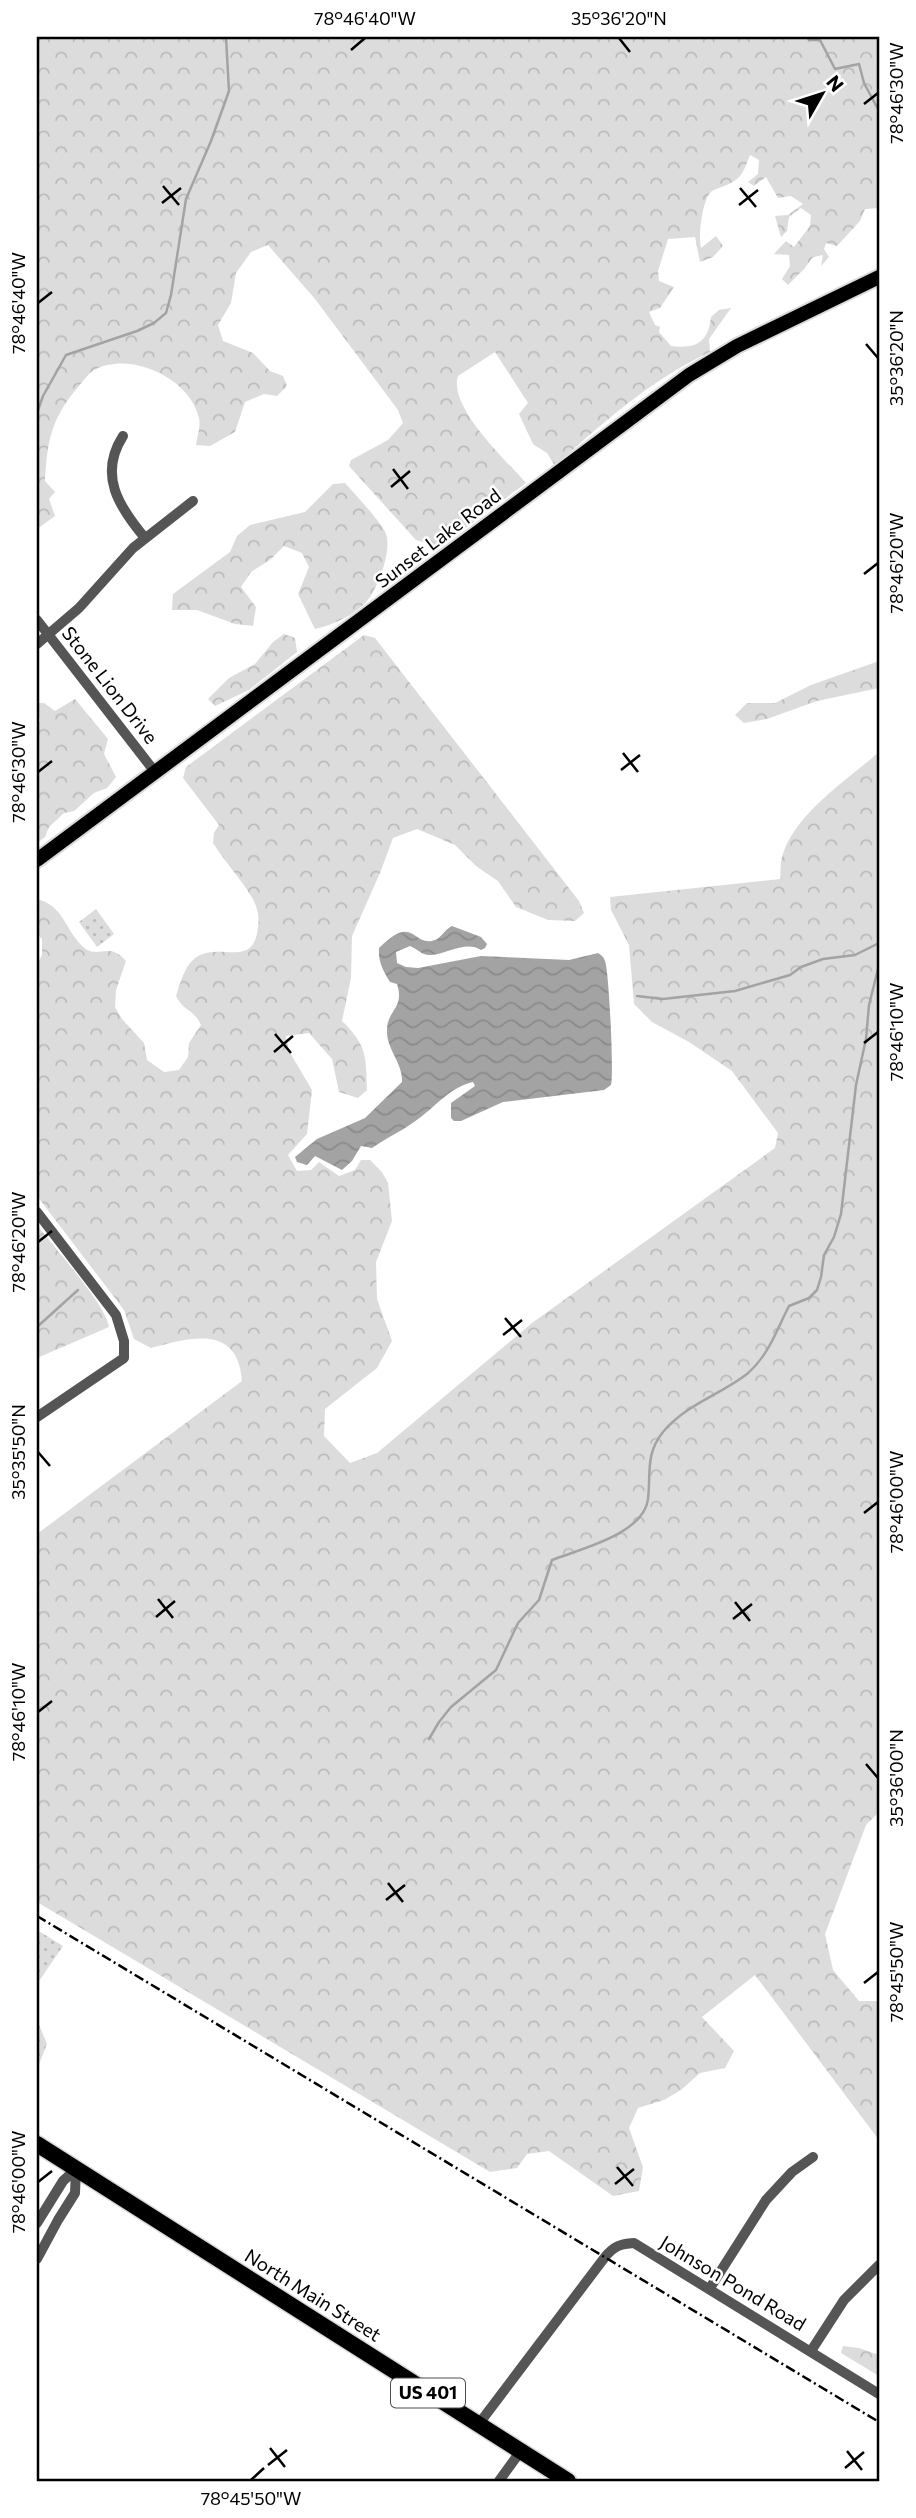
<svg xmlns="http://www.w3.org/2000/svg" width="916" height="2518" viewBox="0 0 916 2518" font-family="Commissioner,sans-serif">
	<defs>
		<pattern id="grass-dots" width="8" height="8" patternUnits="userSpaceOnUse" patternTransform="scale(1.75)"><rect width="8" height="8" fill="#dcdcdc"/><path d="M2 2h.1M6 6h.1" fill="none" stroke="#bbb" stroke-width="1.8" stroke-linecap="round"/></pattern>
		<pattern id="forest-crowns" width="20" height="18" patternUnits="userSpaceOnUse" patternTransform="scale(1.75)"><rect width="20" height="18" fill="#dcdcdc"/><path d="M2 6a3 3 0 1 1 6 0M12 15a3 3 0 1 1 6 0" fill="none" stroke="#bbb"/></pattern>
		<pattern id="water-waves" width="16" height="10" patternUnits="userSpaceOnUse" patternTransform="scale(1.75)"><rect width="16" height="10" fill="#a3a3a3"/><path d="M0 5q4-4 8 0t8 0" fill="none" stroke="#8b8b8b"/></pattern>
	</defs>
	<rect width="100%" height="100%" fill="#fff"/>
	<path fill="url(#grass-dots)" d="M 96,909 L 114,934 L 97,947 L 79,922 Z
		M 37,1930 L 63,1946 L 37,1984 Z
		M 37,2020 L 47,2044 L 37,2069 Z"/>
	<path fill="url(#forest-crowns)" d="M 37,37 L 879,37 L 879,208 L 865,209 L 860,221 L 837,246 L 826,243 L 824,249 L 829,257 L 821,266 L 823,255 L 813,257 L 804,269 L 788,285 L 782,279 L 790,266 L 789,255 L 774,254 L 786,241 L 794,247 L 810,226 L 811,215 L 801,208 L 789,217 L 787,231 L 781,237 L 775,216 L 788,215 L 803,204 L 791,196 L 778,198 L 766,177 L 754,186 L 748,182 L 758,174 L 759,160 L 750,155 C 747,162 743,175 737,179 C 730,185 720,187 712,191 C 702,198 698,237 701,248 L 716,236 L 723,246 L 713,257 L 700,262 L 695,237 L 668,239 L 658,271 L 659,281 L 674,287 L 660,308 L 649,312 L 655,325 L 660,327 L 659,332 L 671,346 C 696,349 708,343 711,317 L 719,310 L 731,308 L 709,339 L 710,352 C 652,379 602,423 555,466 L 547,453 L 533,444 L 519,414 L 528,403 L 495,352 L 458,376 C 448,407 506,460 526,483 L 447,542 L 436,546 L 416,540 L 349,466 L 351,460 L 388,440 L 403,423 L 398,410 L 315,299 L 268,245 L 251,252 L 236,273 L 231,303 L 218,325 L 223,341 L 253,353 L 270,371 L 283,376 L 287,386 L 277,396 L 264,394 L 245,402 L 235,432 L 210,446 L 196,445 C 197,437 201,426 199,418 C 190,378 130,350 94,370 C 88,374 83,381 79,386 C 52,417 47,440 45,481 L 55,492 L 49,499 L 55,516 L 37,529 Z
		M 345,483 C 354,493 382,523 386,534 C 392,551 378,588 367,601 C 355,615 333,625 315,629 L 298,594 L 309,567 L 302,553 L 284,546 L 270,560 L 251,572 L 241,587 L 256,607 L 253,626 L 235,624 L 197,610 L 172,610 L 173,594 L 230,552 L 237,536 L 250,525 L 305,512 L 333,484 Z
		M 284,634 L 295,638 L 297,652 L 249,690 L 215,706 L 208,699 L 229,678 L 255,664 L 273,642 Z
		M 364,635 L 375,638 L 579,901 L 584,913 L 575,921 L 548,920 L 516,907 L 498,881 L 476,866 L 455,845 L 417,829 L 393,838 L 380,873 L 352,936 L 351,978 L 342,1021 C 367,1045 366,1057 367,1090 L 358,1098 L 339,1092 L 332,1059 L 309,1033 L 286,1036 L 289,1051 L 312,1090 L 307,1134 L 288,1155 L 297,1171 L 311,1170 L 319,1162 L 339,1176 L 355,1170 L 361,1160 L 370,1160 L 382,1172 L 388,1183 L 392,1221 L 376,1262 L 377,1299 L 392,1341 L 377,1368 L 325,1409 L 324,1436 L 350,1463 L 377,1453 L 532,1323 L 775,1148 L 778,1133 L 732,1071 L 689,1042 L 652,1022 L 634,1004 L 629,945 L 611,910 L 610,897 L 780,879 C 781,872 780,863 782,857 C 794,814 847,780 879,752 L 879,1812 L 866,1825 L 825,1934 L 833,1970 L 859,2001 L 879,2001 L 879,2140 L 755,1975 L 702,2017 L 734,2051 L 725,2068 L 700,2073 L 681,2090 L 664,2100 L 638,2108 L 629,2128 L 643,2167 L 639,2191 L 613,2196 L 549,2151 L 527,2154 L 517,2168 L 490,2172 L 37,1902 L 37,1534 L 242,1381 C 238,1324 191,1337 151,1348 L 134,1339 L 124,1310 L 37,1196 L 37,964 L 42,955 L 42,939 L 37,934 L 37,899 C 64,906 64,928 82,946 C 98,961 108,940 126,961 L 116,990 L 115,1007 L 122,1019 L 144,1043 L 147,1060 L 164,1072 L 179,1070 L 188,1057 L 189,1043 L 201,1025 C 194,1009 184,1012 176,996 C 181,982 185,962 200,955 C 223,944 254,968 258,927 C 260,917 257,905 251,896 C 240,878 225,862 213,843 L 214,833 L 219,825 L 183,778 L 186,767 Z
		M 879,661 L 879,688 L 817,701 L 767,719 L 744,723 L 735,715 L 747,703 L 775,703 L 811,685 Z
		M 75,699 L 108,739 L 104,754 L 116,777 L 107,788 L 94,793 L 74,811 L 64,813 L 49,827 L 45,837 L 37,843 L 37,724 L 40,721 L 37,706 L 39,703 L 44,703 L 55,711 Z
		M 37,1225 C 53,1246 107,1306 109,1327 L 37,1358 Z
		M 843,2346 L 859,2348 L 876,2354 L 879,2351 L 879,2376 L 841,2353 Z"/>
	<path fill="url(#water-waves)" d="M 452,926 L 481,937 L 487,944 L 485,948 L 481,950 C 467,940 446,954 431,955 C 423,956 417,949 410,946 L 396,952 L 397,963 L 406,967 L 418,968 L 481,956 L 569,960 L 598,953 C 602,956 603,956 605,961 C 609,970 614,1075 611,1085 L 604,1090 L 503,1102 L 461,1121 L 454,1121 L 451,1118 L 451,1103 L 475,1086 L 473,1082 C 448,1088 435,1108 414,1122 C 400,1132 386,1138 372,1148 L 361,1146 L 352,1161 L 342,1170 L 315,1156 L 307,1165 L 297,1162 L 295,1157 L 317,1139 L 365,1118 L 402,1082 C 403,1063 386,1049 387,1030 C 387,1010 405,1008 397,984 L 390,982 C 383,971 378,961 379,948 C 415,912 412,948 435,940 C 441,938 445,929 452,926 Z"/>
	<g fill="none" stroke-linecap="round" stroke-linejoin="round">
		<path stroke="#a3a3a3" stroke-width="2.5" d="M 807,37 L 809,40 L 820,40 L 835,69 L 859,64 L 864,83 L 879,111
			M 37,413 L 43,396 L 66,355 L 137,331 L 154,323 L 166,313 L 171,295 L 186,199 L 211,141 L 229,91 L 226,37
			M 637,996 L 663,999 L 735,991 L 790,975 L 801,967 L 823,959 L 855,955 L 879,943
			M 37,1327 L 78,1290
			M 429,1739 L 439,1722 L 451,1707 L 496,1670 L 518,1623 L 539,1600 L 552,1560 C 580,1549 644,1534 648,1499 C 651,1474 645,1454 663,1432 C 685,1405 720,1395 747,1374 C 769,1355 776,1331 789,1306 L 809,1298 L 817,1290 L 821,1277 L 824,1255 L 834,1237 L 841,1214 L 856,1085 L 866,1039 L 869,1005 L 879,965"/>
		<defs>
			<path id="major" d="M 37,860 L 689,375 L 737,346 L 879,277"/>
			<path id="highway" d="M 37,2144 L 568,2481"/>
		</defs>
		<use href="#major" stroke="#dbdbdb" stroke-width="18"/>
		<use href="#highway" stroke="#dbdbdb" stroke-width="19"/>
		<path stroke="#555" stroke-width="10" d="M 123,436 C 98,475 119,507 145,538
			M 37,620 L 155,772
			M 37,644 L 79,608 L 133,548 L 193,501
			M 37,1212 L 116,1315 L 124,1341 L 124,1358 L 37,1417
			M 37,2223 L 63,2181 L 76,2169
			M 37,2259 L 58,2220 L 75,2193 L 76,2169
			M 710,2288 L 766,2200 L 792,2172 L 813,2157
			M 811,2351 L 844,2300 L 879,2265
			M 478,2425 L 605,2257 C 614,2246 620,2244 634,2243 L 879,2394
			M 499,2481 L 520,2452"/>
		<use href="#major" stroke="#000" stroke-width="14"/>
		<use href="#highway" stroke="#000" stroke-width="16"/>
		<path stroke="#000" stroke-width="2.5" stroke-dasharray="10 3.5 2 3.5" stroke-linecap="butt" d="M 37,1916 L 879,2422"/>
	</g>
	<path fill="none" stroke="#000" stroke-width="2.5" d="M 619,38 L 630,52M 351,50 L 365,38M 864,104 L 878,93M 163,186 L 179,205M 740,188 L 756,207M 162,203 L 181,188M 739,205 L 758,190M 38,303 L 52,292M 866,344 L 878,358M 393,469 L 408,489M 391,487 L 410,471M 864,574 L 878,563M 623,753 L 638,772M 621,770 L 640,755M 38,772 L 52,761M 275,1034 L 291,1053M 864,1043 L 878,1032M 274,1052 L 293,1036M 38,1242 L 52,1231M 505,1318 L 521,1337M 503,1335 L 522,1320M 38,1452 L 50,1466M 864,1513 L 878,1502M 158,1599 L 173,1618M 735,1602 L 750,1621M 156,1617 L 175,1601M 733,1619 L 752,1604M 38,1712 L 52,1701M 866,1764 L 878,1778M 388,1883 L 403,1902M 386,1900 L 405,1885M 864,1983 L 878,1972M 617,2167 L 633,2186M 38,2182 L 52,2171M 615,2184 L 634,2169M 270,2448 L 285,2467M 847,2451 L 862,2470M 268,2465 L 287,2450M 845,2468 L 864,2452M 251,2480 L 264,2468"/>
	<g text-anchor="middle" stroke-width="5" stroke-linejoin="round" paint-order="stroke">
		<rect fill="#fff" stroke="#4c4c4c" stroke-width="2" x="391" y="2378.5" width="74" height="29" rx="5"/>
		<g font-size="18" font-weight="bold" fill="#000">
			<text x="428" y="2399">US 401</text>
		</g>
		<g font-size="19" fill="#000" stroke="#fff">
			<text transform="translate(438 538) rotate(-37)" y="7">Sunset Lake Road</text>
			<text transform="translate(110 685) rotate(52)" y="7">Stone Lion Drive</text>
			<text transform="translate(733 2283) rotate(31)" y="7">Johnson Pond Road</text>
			<text transform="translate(313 2295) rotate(32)" y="7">North Main Street</text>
		</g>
	</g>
	<rect width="916" height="2518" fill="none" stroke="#ffffff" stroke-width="77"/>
	<g transform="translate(822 94) rotate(51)" stroke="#ffffff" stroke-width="5" paint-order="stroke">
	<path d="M0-5L12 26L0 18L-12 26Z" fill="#000000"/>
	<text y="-10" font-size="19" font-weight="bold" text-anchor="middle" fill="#000000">N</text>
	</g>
	<rect x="38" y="38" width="840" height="2442" fill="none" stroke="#000" stroke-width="2.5"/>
	<g font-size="18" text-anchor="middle" fill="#000">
		<text x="365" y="25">78°46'40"W</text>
		<text x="619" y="25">35°36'20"N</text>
		<text transform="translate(897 93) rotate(-90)" y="6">78°46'30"W</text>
		<text transform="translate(19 303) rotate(-90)" y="6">78°46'40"W</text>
		<text transform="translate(897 358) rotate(-90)" y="6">35°36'20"N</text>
		<text transform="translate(897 563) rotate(-90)" y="6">78°46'20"W</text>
		<text transform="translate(19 772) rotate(-90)" y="6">78°46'30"W</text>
		<text transform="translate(897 1032) rotate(-90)" y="6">78°46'10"W</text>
		<text transform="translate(19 1242) rotate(-90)" y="6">78°46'20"W</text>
		<text transform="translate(19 1452) rotate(-90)" y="6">35°35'50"N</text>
		<text transform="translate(897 1502) rotate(-90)" y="6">78°46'00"W</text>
		<text transform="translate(19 1712) rotate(-90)" y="6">78°46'10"W</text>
		<text transform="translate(897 1778) rotate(-90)" y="6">35°36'00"N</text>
		<text transform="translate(897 1972) rotate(-90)" y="6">78°45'50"W</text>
		<text transform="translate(19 2182) rotate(-90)" y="6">78°46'00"W</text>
		<text x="251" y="2505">78°45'50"W</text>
	</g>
</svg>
